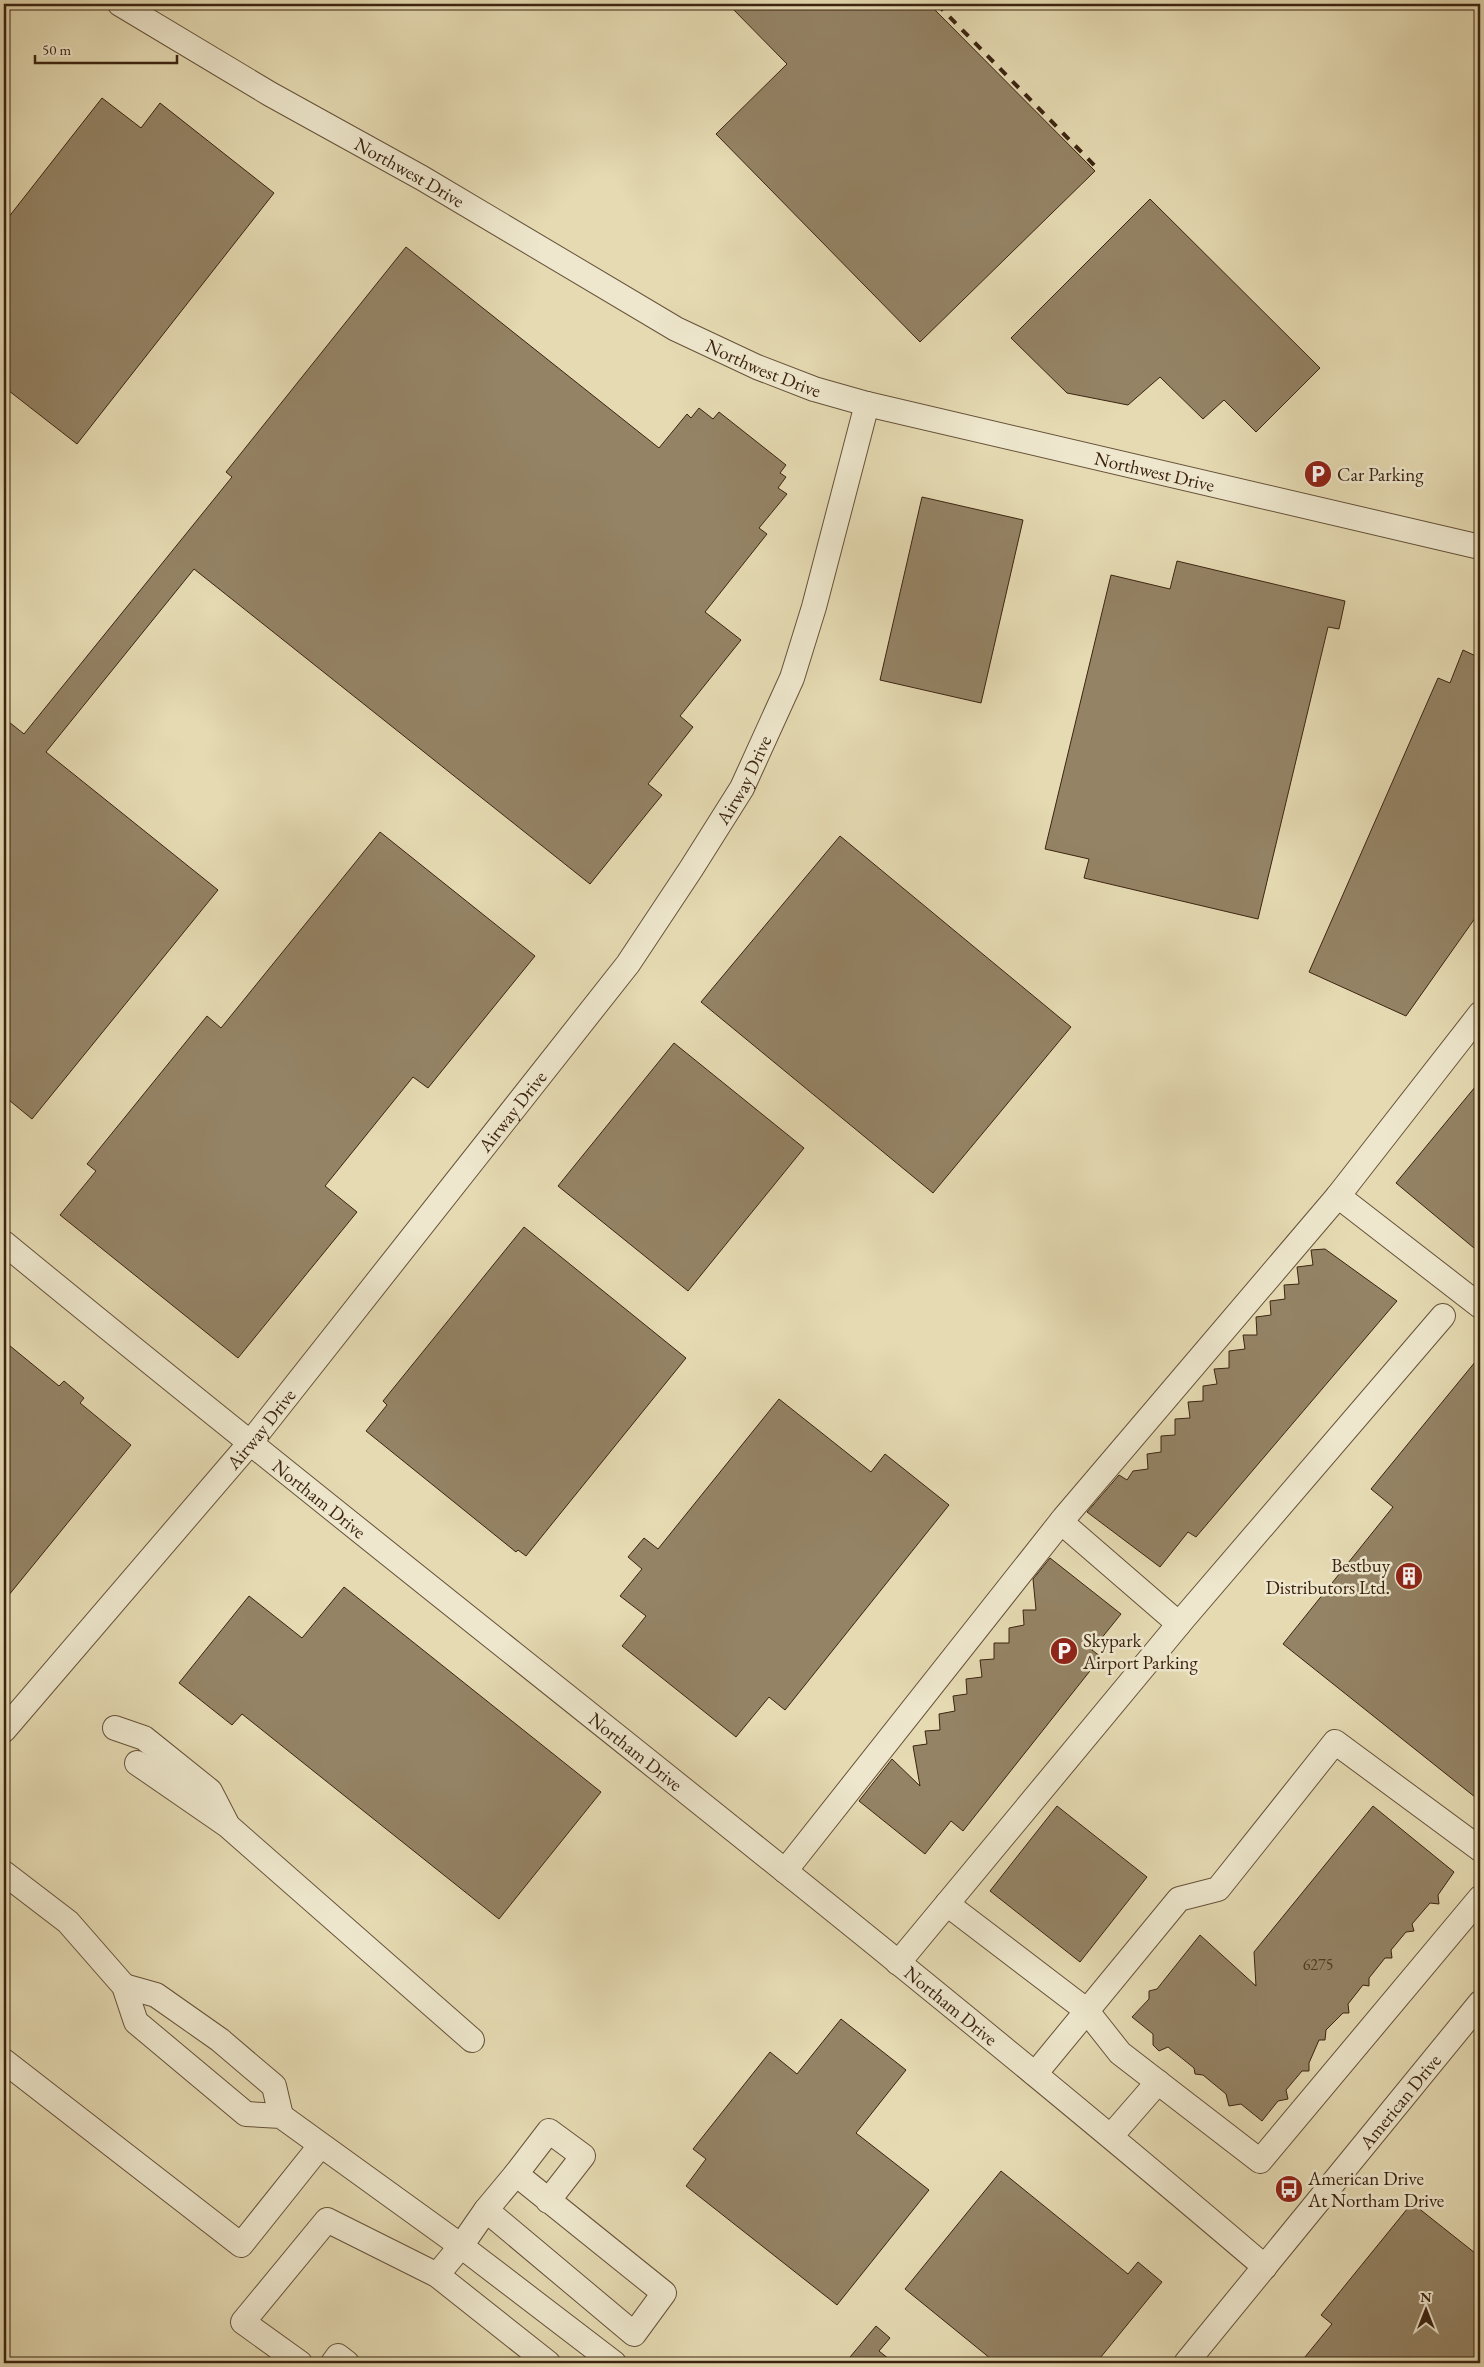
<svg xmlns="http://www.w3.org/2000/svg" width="1484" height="2367" viewBox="0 0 1484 2367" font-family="'EB Garamond',serif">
	<rect width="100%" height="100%" fill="#e5dab2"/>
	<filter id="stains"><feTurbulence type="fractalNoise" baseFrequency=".004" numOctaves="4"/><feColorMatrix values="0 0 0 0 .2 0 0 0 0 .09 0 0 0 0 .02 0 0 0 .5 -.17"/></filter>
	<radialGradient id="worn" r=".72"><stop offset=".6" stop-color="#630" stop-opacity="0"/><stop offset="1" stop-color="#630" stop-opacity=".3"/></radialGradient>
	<path fill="#948365" stroke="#3c2411" d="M 728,4 L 929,4 L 1095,171 L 920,342 L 716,134 L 787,64 Z
		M 102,98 L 141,128 L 160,103 L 274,193 L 77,444 L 4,387 L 4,223 Z
		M 1150,199 L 1320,368 L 1256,432 L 1224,400 L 1203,419 L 1160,377 L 1128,405 L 1067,393 L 1011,338 Z
		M 406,247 L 659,448 L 687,414 L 691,418 L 699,408 L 713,419 L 719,412 L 786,465 L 780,473 L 786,477 L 778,488 L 787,494 L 759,528 L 767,534 L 705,612 L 741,640 L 680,716 L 693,727 L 648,784 L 662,795 L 590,884 L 194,569 L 46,752 L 218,890 L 32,1119 L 4,1096 L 4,718 L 24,734 L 232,477 L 226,472 Z
		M 922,497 L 1023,520 L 981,703 L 880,680 Z
		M 1177,561 L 1345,601 L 1339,629 L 1328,627 L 1258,919 L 1084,878 L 1089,859 L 1045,849 L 1111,575 L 1170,589 Z
		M 1463,650 L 1480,658 L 1480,907 L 1478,914 L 1406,1016 L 1309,972 L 1438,678 L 1450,683 Z
		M 380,832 L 535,956 L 428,1088 L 413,1077 L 325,1186 L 357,1212 L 238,1358 L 60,1215 L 96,1171 L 87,1164 L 207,1016 L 221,1028 Z
		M 840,836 L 1071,1027 L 933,1193 L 701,1002 Z
		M 674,1043 L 804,1148 L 688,1291 L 558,1186 Z
		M 1480,1081 L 1480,1253 L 1396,1183 Z
		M 524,1227 L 686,1358 L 526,1556 L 518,1550 L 516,1552 L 366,1431 L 387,1405 L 383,1401 Z
		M 1325,1249 L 1397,1301 L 1196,1537 L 1188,1532 L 1160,1567 L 1087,1512 L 1119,1475 L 1127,1480 L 1133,1471 L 1148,1469 L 1147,1454 L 1161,1452 L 1161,1436 L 1175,1435 L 1175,1419 L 1190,1418 L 1188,1402 L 1203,1401 L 1203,1386 L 1217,1384 L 1214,1369 L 1229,1368 L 1229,1351 L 1245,1349 L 1243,1335 L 1257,1335 L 1256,1317 L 1271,1315 L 1270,1301 L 1285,1299 L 1284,1285 L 1299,1284 L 1297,1267 L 1313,1265 L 1311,1250 Z
		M 4,1341 L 59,1386 L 64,1381 L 84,1398 L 80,1403 L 131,1445 L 4,1601 Z
		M 1480,1356 L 1480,1801 L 1283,1644 L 1393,1507 L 1371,1489 Z
		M 779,1399 L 871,1472 L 885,1454 L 949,1505 L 785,1710 L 769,1697 L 736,1737 L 622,1646 L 646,1616 L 620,1596 L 642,1569 L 628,1557 L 644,1538 L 658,1549 Z
		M 1050,1558 L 1121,1614 L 1092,1650 L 1101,1657 L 963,1831 L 951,1821 L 925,1854 L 859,1801 L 892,1759 L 920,1786 L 913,1746 L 927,1744 L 925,1731 L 940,1730 L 939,1714 L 955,1711 L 953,1696 L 967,1694 L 966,1679 L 982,1677 L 980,1660 L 994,1659 L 994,1643 L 1009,1643 L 1009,1628 L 1024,1625 L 1023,1610 L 1036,1610 L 1033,1579 Z
		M 344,1587 L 601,1792 L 499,1919 L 242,1714 L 232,1725 L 179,1683 L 249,1596 L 302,1638 Z
		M 1057,1806 L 1147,1877 L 1080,1962 L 990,1891 Z
		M 1373,1806 L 1454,1872 L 1438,1895 L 1439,1904 L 1430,1903 L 1412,1924 L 1414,1931 L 1406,1932 L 1391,1950 L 1392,1958 L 1385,1958 L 1369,1978 L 1369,1986 L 1363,1985 L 1348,2004 L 1349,2013 L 1343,2013 L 1326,2030 L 1325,2040 L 1319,2040 L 1309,2063 L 1309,2071 L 1302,2071 L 1286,2090 L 1288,2099 L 1278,2101 L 1262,2121 L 1241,2104 L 1229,2106 L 1226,2094 L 1203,2075 L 1195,2074 L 1194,2068 L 1168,2047 L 1159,2051 L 1153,2045 L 1153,2034 L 1132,2017 L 1149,1999 L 1149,1991 L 1157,1989 L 1200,1935 L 1256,1986 L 1254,1952 Z
		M 841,2019 L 906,2070 L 856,2133 L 929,2190 L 837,2305 L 686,2186 L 706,2159 L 693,2149 L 770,2052 L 797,2074 Z
		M 1001,2171 L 1128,2274 L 1138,2262 L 1162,2282 L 1096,2363 L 996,2363 L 905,2289 Z
		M 1412,2203 L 1480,2257 L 1480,2363 L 1300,2363 L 1332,2324 L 1321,2315 Z
		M 876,2326 L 890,2338 L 879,2351 L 894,2363 L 845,2363 Z"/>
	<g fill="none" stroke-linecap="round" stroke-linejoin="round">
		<defs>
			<g id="minor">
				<path id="s1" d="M 120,4 L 270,94 L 422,178 L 676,329 L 757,367 L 814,389 L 867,404 L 1480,547"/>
				<path d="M 1480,1014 L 1338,1196 L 1480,1306"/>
				<path id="s2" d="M 4,1243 C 422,1587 853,1915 1265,2267"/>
				<path d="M 1061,1522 L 1179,1624"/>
				<path d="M 115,1728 L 144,1738 L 210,1791 L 226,1822"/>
				<path id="s3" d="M 4,1730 L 250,1443 L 628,964 L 691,869 L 742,788 L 792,678 L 814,607 L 867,404"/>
				<path d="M 137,1763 L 227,1825 L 472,2040"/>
				<path d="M 785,1871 L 1064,1518 L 1338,1196"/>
				<path d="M 4,1873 L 68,1922 L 124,1986 L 136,2022 L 246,2114 L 281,2116 L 461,2246 L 614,2363"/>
				<path d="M 947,1904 L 1086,2010 L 1120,2053 L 1260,2161 L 1480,1898"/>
				<path d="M 898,1963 L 1184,1618 L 1443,1316"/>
				<path d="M 124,1986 L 156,1995 L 220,2040 L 274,2086 L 281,2116"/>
				<path d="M 4,2061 L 241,2245 L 320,2146"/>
				<path d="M 1035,2074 L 1179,1899 L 1218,1889 L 1335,1742 L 1480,1849"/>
				<path d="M 1111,2136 L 1158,2082"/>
				<path d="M 486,2210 L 516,2174"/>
				<path d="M 437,2275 L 461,2246 L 486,2210 L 634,2334 L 664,2293 L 516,2174 L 549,2131 L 583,2156 L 548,2201"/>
				<path d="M 300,2363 L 243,2322 L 327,2220 L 437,2275 L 548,2363"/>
				<path d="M 333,2363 L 338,2356 L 347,2363"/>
				<path id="s4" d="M 1186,2363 L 1480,2003"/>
			</g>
		</defs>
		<use href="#minor" stroke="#665239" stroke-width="26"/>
		<use href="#minor" stroke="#eee7cd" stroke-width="24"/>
		<path stroke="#3c2411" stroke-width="4" stroke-dasharray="9 9" stroke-linecap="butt" d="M 937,4 L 1095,166"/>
	</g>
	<defs>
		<symbol id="parking-disc" viewBox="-11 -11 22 22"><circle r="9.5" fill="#8f2418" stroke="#eee7cd"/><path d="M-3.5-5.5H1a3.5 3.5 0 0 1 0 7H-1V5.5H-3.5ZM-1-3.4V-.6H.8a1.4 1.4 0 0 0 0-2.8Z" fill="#fff"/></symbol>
		<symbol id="building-disc" viewBox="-11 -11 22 22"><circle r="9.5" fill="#8f2418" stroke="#eee7cd"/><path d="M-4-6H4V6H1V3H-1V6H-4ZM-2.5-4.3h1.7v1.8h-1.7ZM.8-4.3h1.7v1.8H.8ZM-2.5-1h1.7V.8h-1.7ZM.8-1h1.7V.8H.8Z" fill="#fff"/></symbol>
		<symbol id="bus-disc" viewBox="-11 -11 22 22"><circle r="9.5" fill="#8f2418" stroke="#eee7cd"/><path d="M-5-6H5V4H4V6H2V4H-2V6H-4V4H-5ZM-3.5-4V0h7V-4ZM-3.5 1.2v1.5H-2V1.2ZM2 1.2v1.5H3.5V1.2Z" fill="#fff"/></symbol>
	</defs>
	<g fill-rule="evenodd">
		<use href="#parking-disc" x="1302" y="458" width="32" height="32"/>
		<use href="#building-disc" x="1393" y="1560" width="32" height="32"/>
		<use href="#parking-disc" x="1048" y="1635" width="32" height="32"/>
		<use href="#bus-disc" x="1273" y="2173" width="32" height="32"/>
	</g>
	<g text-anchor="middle" stroke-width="5" stroke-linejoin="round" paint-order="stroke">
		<g font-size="16" fill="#523c26">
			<text x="1318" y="1970">6275</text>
		</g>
		<g font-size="19" fill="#3c2411" stroke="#eee7cd">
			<text dy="7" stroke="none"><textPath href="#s1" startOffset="335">Northwest Drive</textPath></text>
			<text dy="7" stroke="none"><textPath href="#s1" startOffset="740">Northwest Drive</textPath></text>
			<text dy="7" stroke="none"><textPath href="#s1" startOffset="1145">Northwest Drive</textPath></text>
			<text dy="7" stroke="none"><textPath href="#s3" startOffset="1206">Airway Drive</textPath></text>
			<text dy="7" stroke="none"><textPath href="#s3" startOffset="801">Airway Drive</textPath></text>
			<text dy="7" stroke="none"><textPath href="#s3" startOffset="396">Airway Drive</textPath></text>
			<text dy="7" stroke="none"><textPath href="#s2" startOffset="406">Northam Drive</textPath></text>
			<text dy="7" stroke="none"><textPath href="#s2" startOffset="811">Northam Drive</textPath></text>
			<text dy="7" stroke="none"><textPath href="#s2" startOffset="1216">Northam Drive</textPath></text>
			<text dy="7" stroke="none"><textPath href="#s4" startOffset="338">American Drive</textPath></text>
		</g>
		<g font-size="19" fill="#3c2411" stroke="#eee7cd" text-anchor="start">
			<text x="1337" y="481">Car Parking</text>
			<text x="1390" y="1572" text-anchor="end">Bestbuy<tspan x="1390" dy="22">Distributors Ltd.</tspan></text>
			<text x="1083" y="1647">Skypark<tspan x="1083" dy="22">Airport Parking</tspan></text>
			<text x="1308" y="2185">American Drive<tspan x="1308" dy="22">At Northam Drive</tspan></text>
		</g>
	</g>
	<rect width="1484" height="2367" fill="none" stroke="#e5dab2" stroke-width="20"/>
	<rect x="5" y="5" width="1474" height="2357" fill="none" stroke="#3c2411" stroke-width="2.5"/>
	<rect x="10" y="10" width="1464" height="2347" fill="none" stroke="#3c2411"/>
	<g transform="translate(1426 2310)" stroke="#eee7cd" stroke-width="4" paint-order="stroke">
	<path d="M0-4L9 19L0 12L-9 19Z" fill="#3c2411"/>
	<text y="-8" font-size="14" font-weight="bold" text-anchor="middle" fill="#3c2411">N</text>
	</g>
	<path d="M35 55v8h142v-8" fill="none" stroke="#3c2411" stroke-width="2.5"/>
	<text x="42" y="55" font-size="15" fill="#3c2411" stroke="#eee7cd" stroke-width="4" paint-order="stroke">50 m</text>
	<rect width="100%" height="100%" filter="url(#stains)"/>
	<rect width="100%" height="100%" fill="url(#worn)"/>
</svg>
